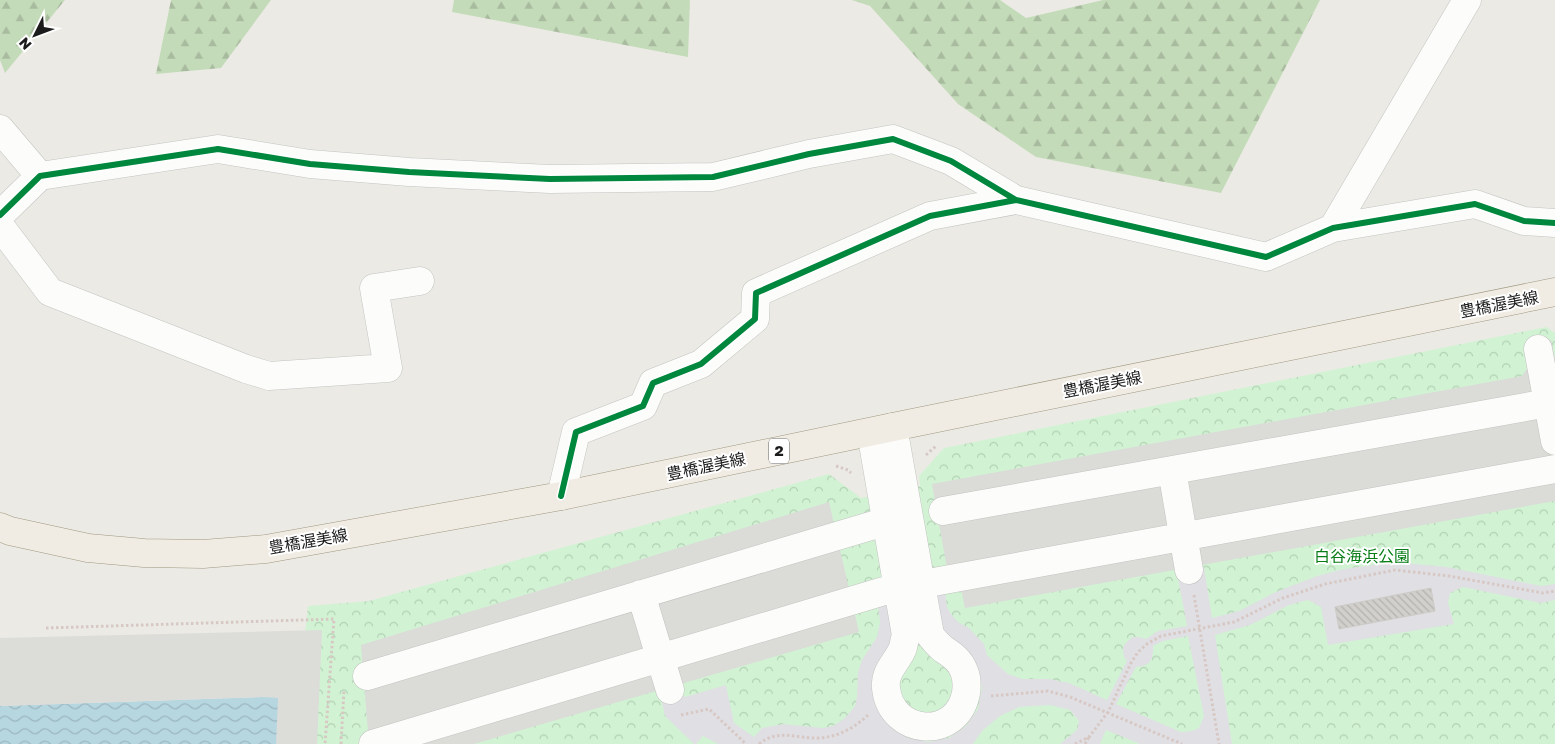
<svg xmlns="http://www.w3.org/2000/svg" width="1555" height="744" viewBox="0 0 1555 744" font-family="'Golos Text','Noto Sans JP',sans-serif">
	<defs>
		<pattern id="forest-firs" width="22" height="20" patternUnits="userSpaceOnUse" patternTransform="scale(1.25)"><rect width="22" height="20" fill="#c4dbb9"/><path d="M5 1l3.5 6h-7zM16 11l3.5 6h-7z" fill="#a8bb9e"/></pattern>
		<pattern id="park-crowns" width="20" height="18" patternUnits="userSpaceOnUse" patternTransform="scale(1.25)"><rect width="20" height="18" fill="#d1f3d3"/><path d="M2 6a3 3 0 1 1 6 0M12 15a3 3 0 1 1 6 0" fill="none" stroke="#b3d0b5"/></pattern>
		<pattern id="water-waves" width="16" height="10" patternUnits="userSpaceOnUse" patternTransform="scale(1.25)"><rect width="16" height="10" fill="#b6d6e0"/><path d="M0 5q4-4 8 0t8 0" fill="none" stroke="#9cb7c0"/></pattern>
		<pattern id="building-back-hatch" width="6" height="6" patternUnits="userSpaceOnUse" patternTransform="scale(1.25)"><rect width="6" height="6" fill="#d1d0cc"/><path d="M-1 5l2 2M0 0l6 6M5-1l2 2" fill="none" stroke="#b3b2af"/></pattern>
	</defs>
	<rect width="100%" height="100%" fill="#ebeae5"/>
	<path fill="url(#forest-firs)" d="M 0,0 L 65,0 L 5,73 L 0,60 Z
		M 171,0 L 271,0 L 221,68 L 156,74 Z
		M 454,0 L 690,0 L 688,57 L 452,12 Z
		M 852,0 L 1000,0 L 1026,18 L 1103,0 L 1320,0 L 1221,193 L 1036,157 L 958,104 L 870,6 Z"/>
	<path fill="url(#park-crowns)" d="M 1546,327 L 1555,333 L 1555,744 L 293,744 L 308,606 L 369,601 L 829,474 L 861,498 L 920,486 L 919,476 L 944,448 Z"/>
	<path fill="#dbdbd8" d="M 1551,340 L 1555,360 L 1555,501 L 965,608 L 961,589 L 951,591 L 932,484 L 1522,376 L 1529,366 L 1529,346 Z
		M 829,502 L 859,632 L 474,744 L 369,744 L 361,645 Z"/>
	<path fill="#e0dfe4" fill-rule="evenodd" d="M 1394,562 L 1447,567 L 1541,586 L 1555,584 L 1555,600 L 1541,603 L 1463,587 L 1450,593 L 1448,603 L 1454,624 L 1328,645 L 1321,607 L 1308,600 L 1289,605 L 1250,625 L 1215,635 L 1232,744 L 1140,744 L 1106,730 L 1100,744 L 1060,744 L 1077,730 L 1079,721 L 1070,710 L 1050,705 L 1019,707 L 1000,716 L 982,731 L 973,744 L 718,744 L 703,736 L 696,744 L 694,744 L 665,716 L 660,693 L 679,693 L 685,697 L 726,685 L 734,723 L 754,737 L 762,728 L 783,724 L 823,728 L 833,726 L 845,718 L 855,706 L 857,697 L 858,672 L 862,660 L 877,637 L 880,622 L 878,605 L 886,601 L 897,615 L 879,709 L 890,726 L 908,738 L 928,742 L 949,738 L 966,726 L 978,709 L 982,688 L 978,668 L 966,650 L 943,633 L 931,607 L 938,593 L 945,591 L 947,607 L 951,614 L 958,622 L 969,628 L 984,644 L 987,655 L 1008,674 L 1022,679 L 1049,679 L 1069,683 L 1107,700 L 1127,661 L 1124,657 L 1123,651 L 1124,645 L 1128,641 L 1133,637 L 1139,637 L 1146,639 L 1158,631 L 1187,626 L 1177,573 L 1204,567 L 1212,618 L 1239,611 L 1276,592 L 1317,576 L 1344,569 ZM 1188,636 L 1204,716 L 1199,728 L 1192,731 L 1181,732 L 1116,704 L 1136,667 L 1143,666 L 1149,663 L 1152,658 L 1153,652 L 1153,646 L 1163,641 Z"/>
	<path fill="url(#water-waves)" d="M 302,655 L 293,744 L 0,744 L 0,706 L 263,697 Z"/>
	<path fill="#dcdcd9" d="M 322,630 L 317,744 L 276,744 L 278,698 L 263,697 L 0,706 L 0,638 Z"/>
	<path fill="url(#building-back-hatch)" stroke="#cecbc6" d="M 1431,588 L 1435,611 L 1339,629 L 1335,607 Z"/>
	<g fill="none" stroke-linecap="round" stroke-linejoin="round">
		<defs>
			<path id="minor" d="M 0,129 L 40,176
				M 0,215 L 40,176 L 218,149 L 310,164 L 409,172 L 550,179 L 713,177 L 809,154 L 893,139 L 951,161 L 1016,200 L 1266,257 L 1333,228 L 1475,204 L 1524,221 L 1555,223
				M 0,226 L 50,292 L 246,369 L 269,376 L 388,368 L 374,288 L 420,281
				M 1333,228 L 1467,0
				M 1538,349 L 1555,441
				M 871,432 L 906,635 C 904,640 904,646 902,650 C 896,663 884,672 886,688 C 891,736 957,741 966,693 C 967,686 967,678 964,671 C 960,660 952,655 943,649 C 938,645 934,640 930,635 L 893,427
				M 1172,470 L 1189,570
				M 561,496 L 576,432 L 643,406 L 653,383 L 701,364 L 755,319 L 756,293 L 930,216 L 1016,200
				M 943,511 L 1548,403
				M 641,594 L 670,690
				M 367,676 L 874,525
				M 373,744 L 884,591 L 1555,469"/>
			<path id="major" d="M 0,527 L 10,531 L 88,548 L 144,553 L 203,554 L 266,549 L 561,496 L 893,427 L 1555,292"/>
		</defs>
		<use href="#minor" stroke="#c3c3c1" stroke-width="29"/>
		<use href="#major" stroke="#a19981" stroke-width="29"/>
		<path stroke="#d7c8c4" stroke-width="3" stroke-dasharray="2.5 2.5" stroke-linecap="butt" d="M 926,455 L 936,446
			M 836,466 L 848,470 L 851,473
			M 1194,595 L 1219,744
			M 46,628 L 334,619 L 325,744
			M 991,696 L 1048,691 L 1070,697 L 1182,744
			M 681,715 L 709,709 L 746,744
			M 341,744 L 344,690
			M 759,744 C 779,728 796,739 819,738 C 838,737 854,728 868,715
			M 1075,744 L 1089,737 L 1108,712 L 1131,663 L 1138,652 L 1147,644 L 1161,636 L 1234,622 L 1283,598 L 1325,584 L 1395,570 L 1449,576 L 1543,593 L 1555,591
			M 1085,744 L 1089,737"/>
		<use href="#minor" stroke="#fcfcfb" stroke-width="28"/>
		<use href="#major" stroke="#f0ece3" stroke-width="28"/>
		<defs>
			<path id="cycleway" d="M 0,215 L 40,176 L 218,149 L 310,164 L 409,172 L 550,179 L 713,177 L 809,154 L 893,139 L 951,161 L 1016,200 L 1266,257 L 1333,228 L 1475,204 L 1524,221 L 1555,223
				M 561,496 L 576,432 L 643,406 L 653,383 L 701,364 L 755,319 L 756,293 L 930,216 L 1016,200"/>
		</defs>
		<use href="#cycleway" stroke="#fff" stroke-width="9"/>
		<use href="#cycleway" stroke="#00873e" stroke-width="6"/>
	</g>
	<g text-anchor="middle" stroke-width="4" stroke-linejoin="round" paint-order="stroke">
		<rect fill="#fff" stroke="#606060" stroke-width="1" x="769" y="438.5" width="20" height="25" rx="4"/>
		<g font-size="15" font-weight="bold" fill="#1c1c1c">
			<text x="779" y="456">2</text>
		</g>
		<g font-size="16" fill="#1c1c1c" stroke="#fff">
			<text transform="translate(1499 304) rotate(-11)" y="6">豊橋渥美線</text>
			<text transform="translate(1102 384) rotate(-11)" y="6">豊橋渥美線</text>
			<text transform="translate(706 466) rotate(-12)" y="6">豊橋渥美線</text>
			<text transform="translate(308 541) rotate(-10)" y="6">豊橋渥美線</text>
		</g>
		<g font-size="16" fill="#087d16" stroke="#fff">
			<text x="1362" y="562">白谷海浜公園</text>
		</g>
	</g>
	<g transform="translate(35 35) rotate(228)" stroke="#ffffff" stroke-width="4" paint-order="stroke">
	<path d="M0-4L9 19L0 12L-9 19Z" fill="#1c1c1c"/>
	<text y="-8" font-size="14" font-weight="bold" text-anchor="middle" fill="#1c1c1c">N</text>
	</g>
</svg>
